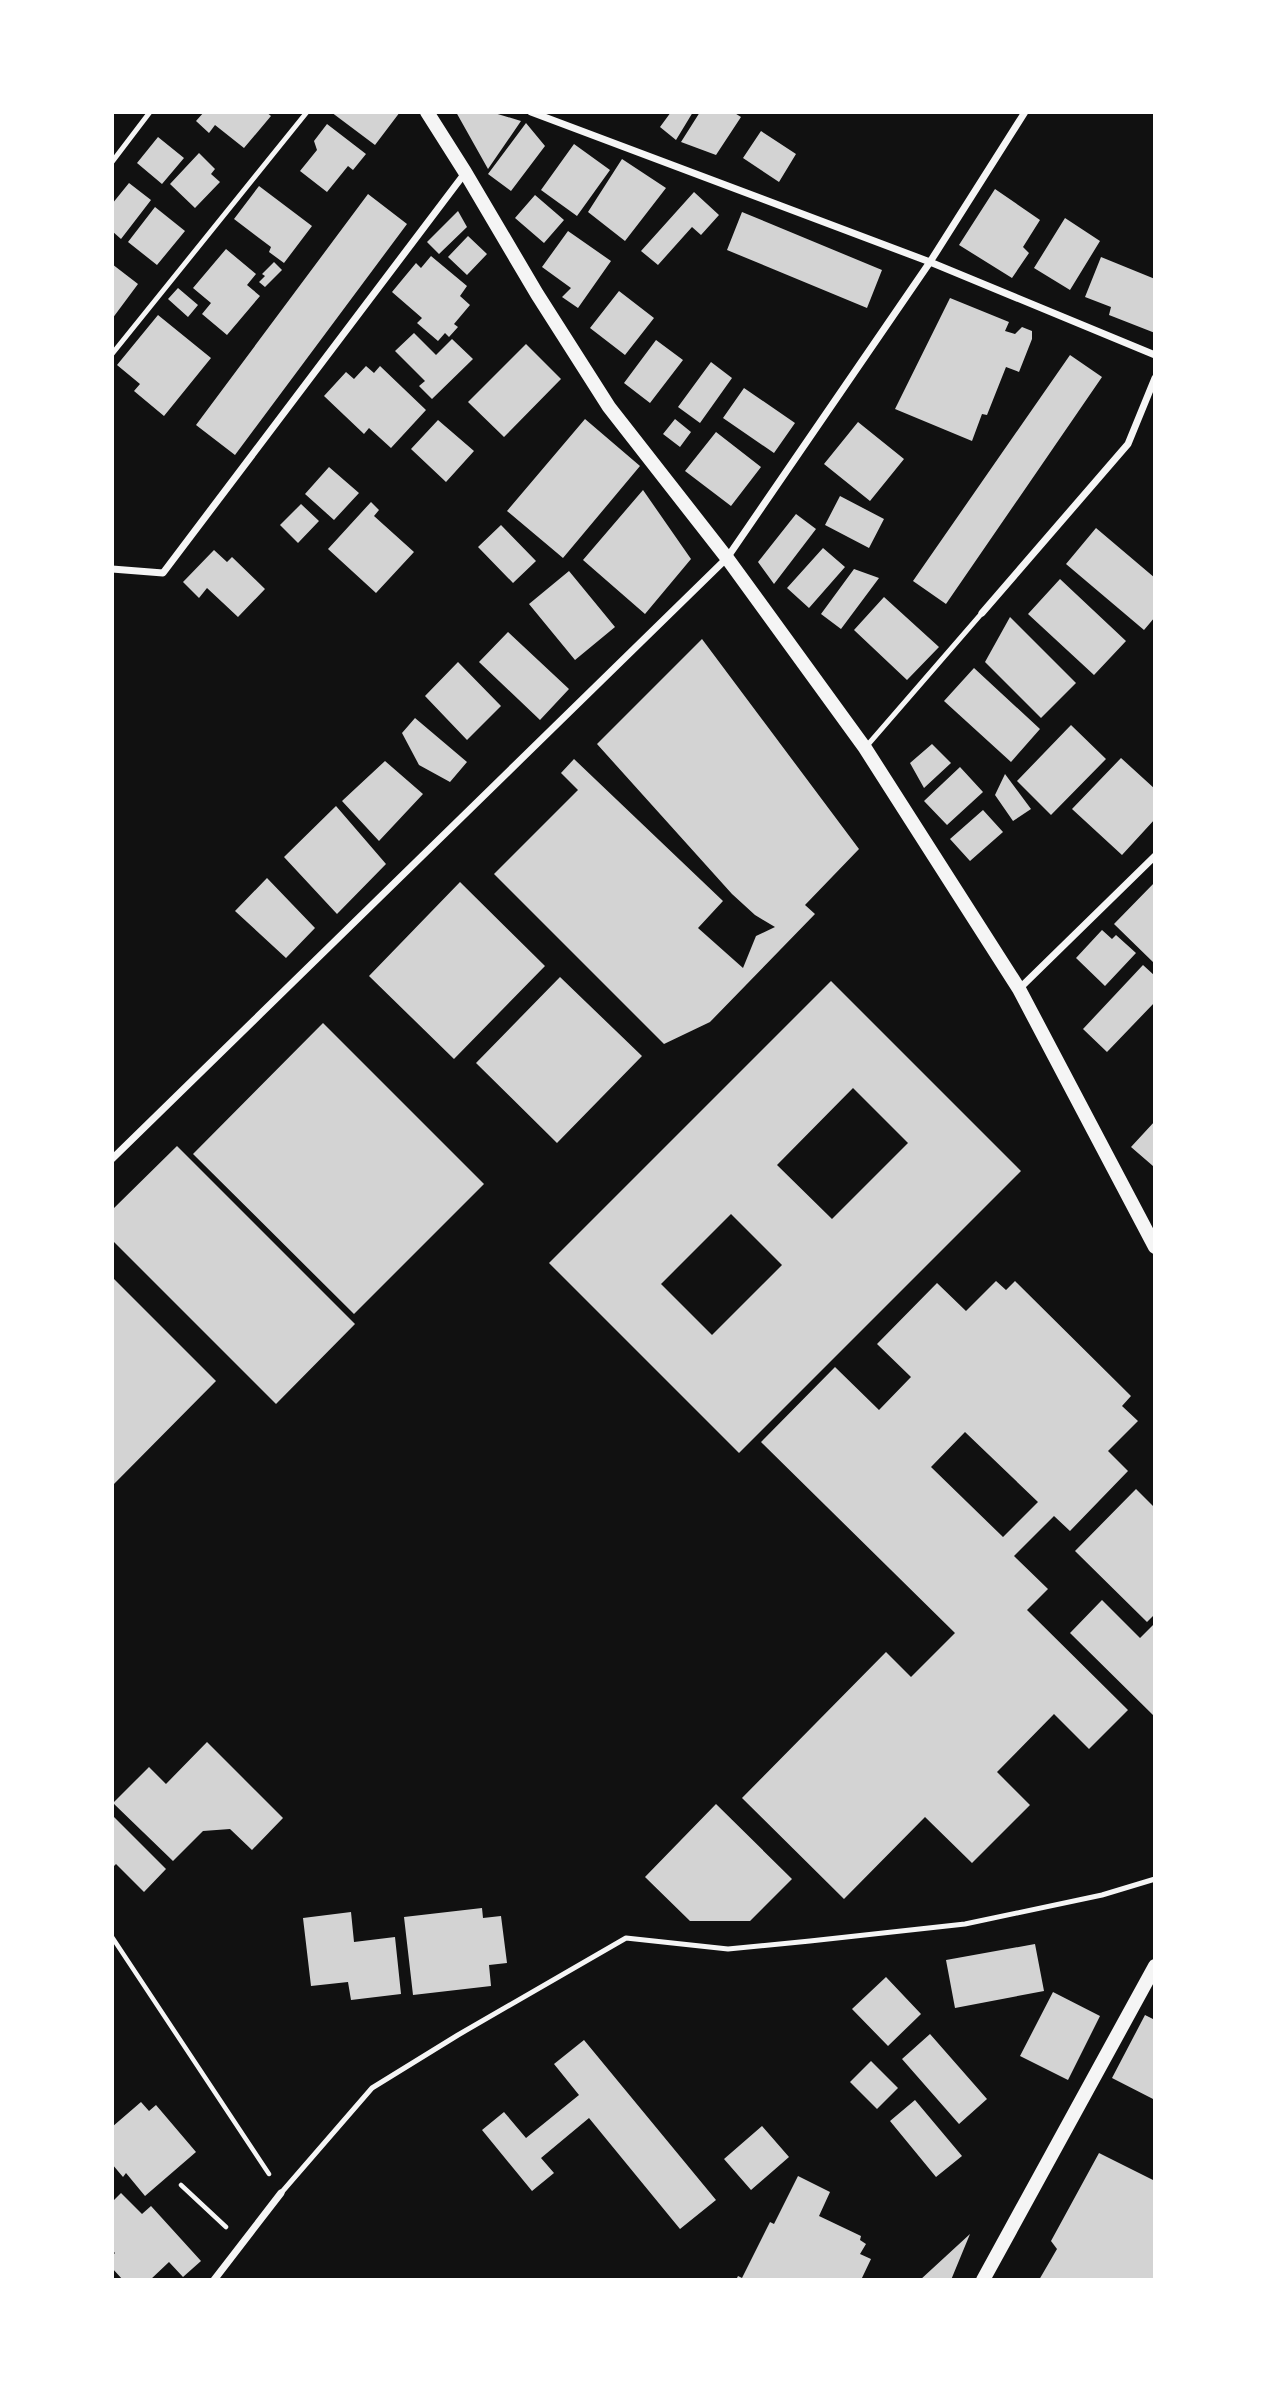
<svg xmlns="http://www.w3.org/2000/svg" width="1267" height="2392" viewBox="0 0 1267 2392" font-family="'Exo 2',sans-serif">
	<rect width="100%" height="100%" fill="#111"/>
	<path fill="#d3d3d3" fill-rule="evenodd" d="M 204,112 L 266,112 L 271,116 L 244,148 L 215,125 L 209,133 L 196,121 Z
		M 331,112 L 400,112 L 375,145 Z
		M 456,112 L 491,112 L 521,121 L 488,169 Z
		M 671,112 L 693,112 L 676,140 L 660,127 Z
		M 700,112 L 733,112 L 741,117 L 716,155 L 681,142 Z
		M 526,123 L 545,146 L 511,191 L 488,174 Z
		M 327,124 L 366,154 L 353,170 L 348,166 L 327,192 L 300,171 L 317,150 L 314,141 Z
		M 761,131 L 796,154 L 779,182 L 743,158 Z
		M 158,137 L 184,158 L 162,184 L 137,163 Z
		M 574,144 L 610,170 L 577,216 L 541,190 Z
		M 199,153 L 215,169 L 211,174 L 220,182 L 195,208 L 170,184 Z
		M 622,159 L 666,188 L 625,241 L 588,212 Z
		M 129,183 L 151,200 L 121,239 L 112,231 L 112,204 Z
		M 259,186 L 312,226 L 284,263 L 269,252 L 271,247 L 234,219 Z
		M 995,189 L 1040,220 L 1023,247 L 1029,253 L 1012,278 L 959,245 Z
		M 694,192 L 719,215 L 701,235 L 692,227 L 658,265 L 641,251 Z
		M 368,194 L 407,224 L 235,455 L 196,425 Z
		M 535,195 L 564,220 L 544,243 L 515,218 Z
		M 155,207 L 185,231 L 157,265 L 128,242 Z
		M 458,211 L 467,227 L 439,254 L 427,242 Z
		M 742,212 L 882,270 L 867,308 L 727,250 Z
		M 1065,218 L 1100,241 L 1070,290 L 1034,268 Z
		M 568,231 L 611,261 L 578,308 L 562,297 L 571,288 L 542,267 Z
		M 468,236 L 487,254 L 467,275 L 448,257 Z
		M 226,249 L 256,274 L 247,285 L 260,296 L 227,335 L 202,314 L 211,303 L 193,288 Z
		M 431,256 L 467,286 L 460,296 L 470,305 L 454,324 L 458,327 L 449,337 L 445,333 L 438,341 L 417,323 L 422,318 L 392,292 L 416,263 L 421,268 Z
		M 1101,257 L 1155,279 L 1155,333 L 1109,315 L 1111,307 L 1085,297 Z
		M 274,262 L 282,270 L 265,287 L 259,282 L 265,276 L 262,274 Z
		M 112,264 L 138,284 L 112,319 Z
		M 178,288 L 198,305 L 188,317 L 168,299 Z
		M 619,291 L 654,318 L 625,355 L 590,328 Z
		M 950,298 L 1009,322 L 1005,331 L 1015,334 L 1022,327 L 1032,331 L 1032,339 L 1019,372 L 1006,367 L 987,415 L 982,414 L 972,441 L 895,409 Z
		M 158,315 L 211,358 L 164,416 L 134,391 L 140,384 L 117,365 Z
		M 414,333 L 436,355 L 452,339 L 473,359 L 432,399 L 419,386 L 425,381 L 395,351 Z
		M 656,340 L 683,360 L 650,403 L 624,383 Z
		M 526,344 L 561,379 L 504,437 L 468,402 Z
		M 1070,355 L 1102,377 L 946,604 L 913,581 Z
		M 711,362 L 732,378 L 700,423 L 678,407 Z
		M 366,366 L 374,373 L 380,366 L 426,410 L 391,448 L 369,428 L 364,434 L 324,396 L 346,372 L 354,379 Z
		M 744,388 L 795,423 L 774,453 L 723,418 Z
		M 585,419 L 640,466 L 563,558 L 507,511 Z
		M 675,419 L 691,432 L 680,447 L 663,434 Z
		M 438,420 L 474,451 L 446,482 L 411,449 Z
		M 858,422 L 904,459 L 870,501 L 824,464 Z
		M 716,432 L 761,467 L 731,506 L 685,471 Z
		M 329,467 L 359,493 L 334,520 L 305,494 Z
		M 643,490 L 691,559 L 645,614 L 583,560 Z
		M 840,496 L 884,519 L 869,548 L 825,525 Z
		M 371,502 L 379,510 L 374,516 L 414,552 L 376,593 L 328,549 Z
		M 301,504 L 319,521 L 298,543 L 280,525 Z
		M 796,514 L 816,529 L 774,584 L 758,562 Z
		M 501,525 L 536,561 L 513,583 L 478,547 Z
		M 1096,528 L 1155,578 L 1155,617 L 1144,630 L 1066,564 Z
		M 823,548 L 845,567 L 809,608 L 787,588 Z
		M 214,550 L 227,562 L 232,557 L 265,589 L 238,617 L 207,588 L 199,598 L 183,582 Z
		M 854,569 L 879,578 L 841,629 L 821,614 Z
		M 569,571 L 615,627 L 575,660 L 529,604 Z
		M 1060,579 L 1126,641 L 1094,675 L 1028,614 Z
		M 884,597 L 939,647 L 907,680 L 854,630 Z
		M 1010,617 L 1076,683 L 1041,718 L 985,662 Z
		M 508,632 L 569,689 L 540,720 L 479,662 Z
		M 702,639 L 859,849 L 805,905 L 815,914 L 710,1022 L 664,1044 L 494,874 L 578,790 L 561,773 L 574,759 L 723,901 L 698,928 L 743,968 L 756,936 L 775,927 L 755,915 L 732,894 L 597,744 Z
		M 458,662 L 501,706 L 467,740 L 425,696 Z
		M 974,668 L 1040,729 L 1011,762 L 944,701 Z
		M 415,718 L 467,762 L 450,782 L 419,765 L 402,733 Z
		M 1071,725 L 1106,759 L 1051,815 L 1017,781 Z
		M 932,744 L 951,763 L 924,788 L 910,763 Z
		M 1121,758 L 1155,789 L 1155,819 L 1122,855 L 1072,809 Z
		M 385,761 L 423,794 L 379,841 L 342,801 Z
		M 960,767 L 983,792 L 947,825 L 924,801 Z
		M 1005,774 L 1031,809 L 1013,821 L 995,795 Z
		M 336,806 L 386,864 L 337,914 L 284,857 Z
		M 983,810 L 1003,832 L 970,861 L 950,839 Z
		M 267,878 L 315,928 L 286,958 L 235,911 Z
		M 460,882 L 545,966 L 454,1059 L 369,976 Z
		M 1155,882 L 1155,964 L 1114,924 Z
		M 1102,930 L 1112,939 L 1116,935 L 1136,953 L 1105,986 L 1076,958 Z
		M 1143,965 L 1155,976 L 1155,1002 L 1107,1052 L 1083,1029 Z
		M 560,977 L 642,1056 L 557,1143 L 476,1063 Z
		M 831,981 L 1021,1171 L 739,1453 L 549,1263 ZM 853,1088 L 908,1143 L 832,1219 L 777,1165 ZM 731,1214 L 782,1265 L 712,1335 L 661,1284 Z
		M 323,1023 L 484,1184 L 354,1314 L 193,1154 Z
		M 1155,1121 L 1155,1164 L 1153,1166 L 1131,1147 Z
		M 177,1146 L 355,1324 L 276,1404 L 112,1240 L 112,1210 Z
		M 112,1277 L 216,1381 L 112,1486 Z
		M 996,1281 L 1006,1290 L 1015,1281 L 1131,1396 L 1122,1406 L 1138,1421 L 1108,1451 L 1128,1471 L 1070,1531 L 1054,1516 L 1014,1556 L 1048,1589 L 1027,1610 L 1128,1710 L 1089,1749 L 1054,1714 L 997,1772 L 1030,1805 L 972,1863 L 925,1817 L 844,1899 L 742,1798 L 886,1652 L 911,1677 L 955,1633 L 761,1442 L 835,1367 L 879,1410 L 911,1377 L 877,1344 L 937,1283 L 966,1311 ZM 965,1432 L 1038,1502 L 1003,1537 L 931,1467 Z
		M 1136,1489 L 1155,1508 L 1155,1614 L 1147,1622 L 1075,1551 Z
		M 1102,1600 L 1140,1638 L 1154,1624 L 1155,1625 L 1155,1717 L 1070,1633 Z
		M 207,1742 L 283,1818 L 252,1850 L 230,1829 L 203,1831 L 173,1861 L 113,1803 L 149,1767 L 166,1784 Z
		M 716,1804 L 792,1879 L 750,1921 L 690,1921 L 645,1877 Z
		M 112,1815 L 166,1869 L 144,1892 L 116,1864 L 112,1868 Z
		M 482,1908 L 483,1918 L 501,1916 L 507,1963 L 489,1965 L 491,1986 L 413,1995 L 404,1917 Z
		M 351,1912 L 354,1942 L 395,1937 L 401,1994 L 351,2000 L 348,1982 L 311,1986 L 303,1918 Z
		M 1035,1944 L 1044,1991 L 955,2008 L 946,1960 Z
		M 886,1977 L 921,2014 L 888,2046 L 852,2009 Z
		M 1053,1992 L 1100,2016 L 1068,2080 L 1020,2056 Z
		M 1145,2015 L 1155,2020 L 1155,2100 L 1112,2078 Z
		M 930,2034 L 987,2099 L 959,2124 L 902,2059 Z
		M 584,2040 L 716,2200 L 680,2229 L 589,2118 L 541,2158 L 554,2173 L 532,2191 L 482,2130 L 504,2112 L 526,2138 L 579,2095 L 554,2064 Z
		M 871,2061 L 898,2088 L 877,2109 L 850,2082 Z
		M 915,2100 L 962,2156 L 936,2177 L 890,2121 Z
		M 141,2102 L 149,2111 L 156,2105 L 196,2152 L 145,2196 L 126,2173 L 123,2177 L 112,2164 L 112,2127 Z
		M 762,2126 L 789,2157 L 751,2190 L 724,2159 Z
		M 1099,2153 L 1155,2181 L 1155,2280 L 1039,2280 L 1057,2249 L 1051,2241 Z
		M 798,2176 L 830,2192 L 819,2216 L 861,2236 L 860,2240 L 866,2244 L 860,2254 L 871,2259 L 861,2280 L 736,2280 L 738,2276 L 742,2278 L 770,2222 L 774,2224 Z
		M 121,2193 L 142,2214 L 151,2206 L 201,2261 L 183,2277 L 169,2262 L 150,2280 L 123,2280 L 112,2268 L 112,2256 L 115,2253 L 112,2250 L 112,2202 Z
		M 970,2234 L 951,2280 L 920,2280 Z"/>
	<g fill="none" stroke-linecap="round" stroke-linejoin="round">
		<path stroke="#f5f5f5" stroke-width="4.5" d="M 112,1937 L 269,2174
			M 181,2185 L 226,2227"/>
		<path stroke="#f5f5f5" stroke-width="5" d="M 112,162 L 150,112
			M 112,354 L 307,112
			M 865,748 L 982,613
			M 281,2193 L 372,2088 L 458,2035 L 626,1938 L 728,1949 L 810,1941 L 965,1924 L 1102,1895 L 1155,1879"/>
		<path stroke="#f5f5f5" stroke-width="7" d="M 531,112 L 930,262 L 1155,355
			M 112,569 L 163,573 L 465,173
			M 982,613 L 1128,444 L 1155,378
			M 1019,989 L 1155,856
			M 112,1159 L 727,558 L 930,262 L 1025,112
			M 214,2280 L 281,2193"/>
		<path stroke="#f5f5f5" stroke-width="14" d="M 427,112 L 465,172 L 537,294 L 609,407 L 727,558 L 865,748 L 1019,989 L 1155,1247
			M 983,2280 L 1155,1966"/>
	</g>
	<rect width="1267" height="2392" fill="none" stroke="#ffffff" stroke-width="228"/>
</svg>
